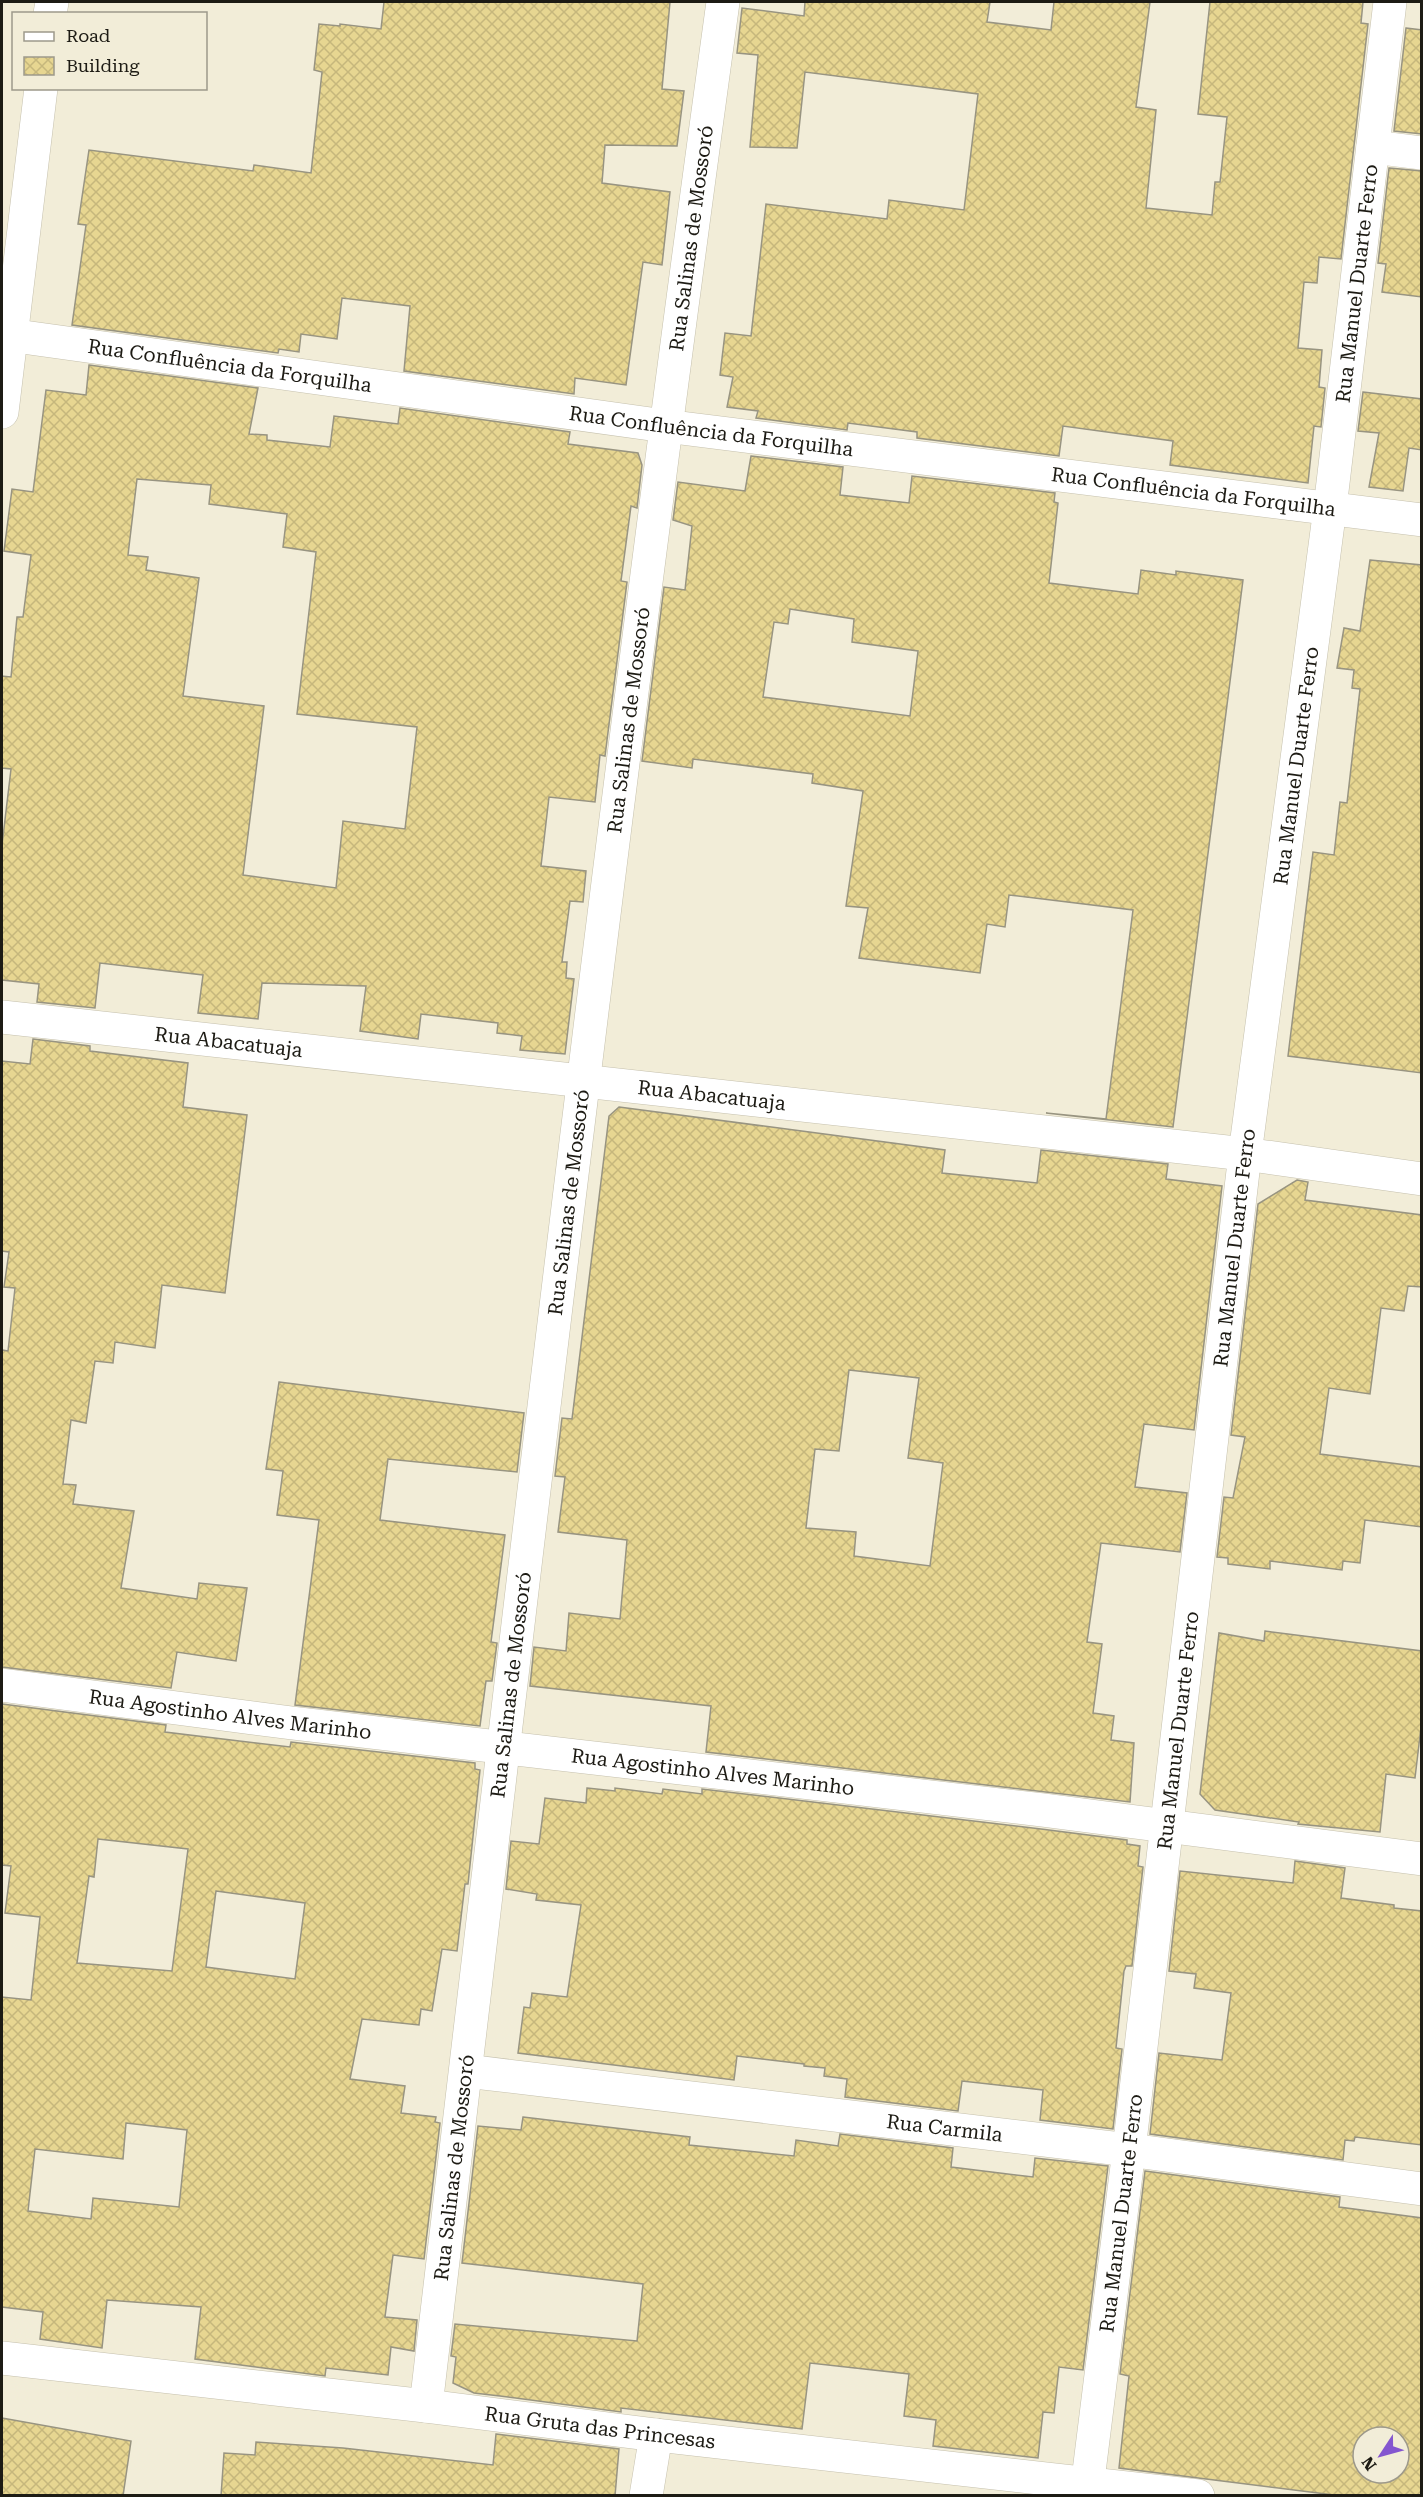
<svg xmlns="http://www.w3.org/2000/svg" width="1423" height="2497" viewBox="0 0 1423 2497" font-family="'Roboto Serif',serif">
	<defs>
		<pattern id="building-cross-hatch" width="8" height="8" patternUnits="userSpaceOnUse" patternTransform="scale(1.5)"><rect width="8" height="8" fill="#e7d691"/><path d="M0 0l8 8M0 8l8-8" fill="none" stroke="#c6b77c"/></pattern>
	</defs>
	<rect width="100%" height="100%" fill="#f2edd8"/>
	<path fill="url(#building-cross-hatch)" stroke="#989481" stroke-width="1.5" fill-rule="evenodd" d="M 384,2 L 670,2 L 662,89 L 684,91 L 677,146 L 605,145 L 602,183 L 670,192 L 662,265 L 643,262 L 626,385 L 575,378 L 574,394 L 404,371 L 410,306 L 342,298 L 337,339 L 301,334 L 299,352 L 279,349 L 278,353 L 72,325 L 86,225 L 78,224 L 89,150 L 253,171 L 254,165 L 311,173 L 322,72 L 314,70 L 319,24 L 340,26 L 340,24 L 381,29 Z
		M 805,2 L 990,2 L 987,22 L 1051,30 L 1054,2 L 1150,2 L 1136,107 L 1156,110 L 1146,208 L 1212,215 L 1215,182 L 1220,182 L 1227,117 L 1198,114 L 1210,2 L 1363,2 L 1361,23 L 1368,24 L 1341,259 L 1319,257 L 1317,283 L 1304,282 L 1298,348 L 1322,350 L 1319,387 L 1325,388 L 1321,427 L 1314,426 L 1308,483 L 1170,465 L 1173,441 L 1063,426 L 1059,456 L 917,438 L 917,432 L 848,423 L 847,430 L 756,418 L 758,411 L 727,407 L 733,377 L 720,375 L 725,333 L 751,336 L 766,204 L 887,219 L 889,200 L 964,210 L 978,94 L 805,72 L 797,148 L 750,147 L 758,55 L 737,53 L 742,8 L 804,16 Z
		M 1406,28 L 1422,30 L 1422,134 L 1394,131 Z
		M 1389,168 L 1422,171 L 1422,297 L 1382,292 L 1386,264 L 1378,263 Z
		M 89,365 L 258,388 L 249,434 L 267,435 L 267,440 L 330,447 L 334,416 L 398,424 L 400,408 L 570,432 L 568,444 L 638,453 L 642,465 L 637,508 L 631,506 L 621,581 L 627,582 L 605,756 L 600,755 L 595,802 L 549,797 L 541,866 L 586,871 L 583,902 L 570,901 L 562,962 L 567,962 L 566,978 L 574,979 L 565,1054 L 520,1050 L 522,1036 L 497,1033 L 498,1023 L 421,1014 L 418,1039 L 360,1031 L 366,986 L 262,983 L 258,1019 L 198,1013 L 203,975 L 100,963 L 95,1008 L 37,1002 L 39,984 L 2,980 L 2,845 L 11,769 L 2,768 L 2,676 L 11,677 L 17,617 L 23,617 L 31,555 L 4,551 L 12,489 L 33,492 L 46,390 L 86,395 ZM 137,479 L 211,485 L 209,504 L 287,514 L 283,547 L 316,552 L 297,714 L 417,727 L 405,829 L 343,821 L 336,888 L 243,875 L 264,706 L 183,696 L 199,578 L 146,570 L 148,557 L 128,555 Z
		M 1363,392 L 1422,399 L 1422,450 L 1409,448 L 1403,491 L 1369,487 L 1379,433 L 1358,431 Z
		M 751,456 L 843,467 L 840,495 L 909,503 L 912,476 L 1055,493 L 1054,502 L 1058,503 L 1049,583 L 1138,594 L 1141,570 L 1176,575 L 1176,571 L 1243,580 L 1173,1127 L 1046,1113 L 1106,1119 L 1133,910 L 1009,895 L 1005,927 L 987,924 L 980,973 L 859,958 L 868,908 L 846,906 L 863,791 L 812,783 L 813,774 L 693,759 L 692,768 L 642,761 L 664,587 L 685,590 L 692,526 L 673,520 L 678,482 L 745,491 ZM 790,609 L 854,619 L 852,642 L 918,651 L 910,716 L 763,697 L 774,622 L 788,624 Z
		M 1370,560 L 1422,565 L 1422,1073 L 1288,1056 L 1313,852 L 1334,855 L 1340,802 L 1347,803 L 1360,689 L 1352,688 L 1354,670 L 1337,668 L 1344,628 L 1360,631 Z
		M 33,1039 L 90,1046 L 90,1051 L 188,1063 L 183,1107 L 247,1115 L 225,1293 L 162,1285 L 155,1348 L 115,1342 L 113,1363 L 95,1361 L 86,1423 L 71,1420 L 63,1484 L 76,1485 L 73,1504 L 134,1511 L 121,1588 L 197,1599 L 199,1583 L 247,1588 L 236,1661 L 177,1652 L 171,1688 L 2,1667 L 2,1350 L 8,1351 L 15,1288 L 4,1287 L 9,1252 L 2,1251 L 2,1061 L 30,1064 Z
		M 619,1107 L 945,1150 L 942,1173 L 1037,1183 L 1041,1150 L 1168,1164 L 1166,1179 L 1222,1186 L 1194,1430 L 1144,1424 L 1135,1487 L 1187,1493 L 1180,1552 L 1101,1543 L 1087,1642 L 1102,1644 L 1093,1713 L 1114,1716 L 1111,1740 L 1134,1743 L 1130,1802 L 706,1752 L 711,1706 L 530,1686 L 534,1647 L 566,1651 L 569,1613 L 620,1619 L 627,1540 L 558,1532 L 565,1477 L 555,1476 L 562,1418 L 572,1419 L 609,1116 ZM 849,1370 L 919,1378 L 908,1458 L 943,1463 L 930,1566 L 854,1556 L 856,1532 L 806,1528 L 815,1449 L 839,1451 Z
		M 1297,1180 L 1308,1182 L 1305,1200 L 1422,1215 L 1422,1287 L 1408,1286 L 1404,1311 L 1381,1308 L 1370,1394 L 1329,1388 L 1320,1454 L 1422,1467 L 1422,1527 L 1365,1520 L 1360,1563 L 1343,1561 L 1342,1570 L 1270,1561 L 1270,1569 L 1228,1564 L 1228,1558 L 1217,1557 L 1224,1497 L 1233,1498 L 1245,1437 L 1231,1435 L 1258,1204 Z
		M 279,1382 L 524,1413 L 517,1472 L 388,1459 L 380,1520 L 505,1535 L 491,1642 L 497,1643 L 492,1681 L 486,1681 L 480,1726 L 295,1705 L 319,1520 L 277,1515 L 283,1471 L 266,1469 Z
		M 1265,1631 L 1422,1651 L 1422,1719 L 1415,1778 L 1386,1774 L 1380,1832 L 1298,1824 L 1299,1822 L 1215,1810 L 1200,1794 L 1219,1633 L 1264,1641 Z
		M 2,1704 L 166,1725 L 165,1732 L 290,1747 L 291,1742 L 475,1763 L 475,1769 L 480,1770 L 468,1884 L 465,1884 L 457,1951 L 442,1949 L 432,2011 L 421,2009 L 419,2025 L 362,2019 L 350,2079 L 405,2086 L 401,2113 L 436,2117 L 435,2122 L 440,2123 L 424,2259 L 393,2255 L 385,2317 L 417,2320 L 414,2351 L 391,2347 L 388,2375 L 326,2368 L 325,2376 L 195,2359 L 201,2307 L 107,2300 L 102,2348 L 40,2339 L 43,2312 L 2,2307 L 2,1997 L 31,2000 L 40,1917 L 5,1913 L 11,1866 L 2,1865 ZM 98,1839 L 188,1849 L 172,1971 L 77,1963 L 89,1876 L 94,1877 ZM 216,1891 L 305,1903 L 295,1979 L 206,1967 ZM 126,2123 L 187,2130 L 179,2207 L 93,2198 L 91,2219 L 28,2211 L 35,2149 L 123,2159 Z
		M 587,1788 L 615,1791 L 615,1788 L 662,1794 L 663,1789 L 702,1794 L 702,1789 L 1041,1829 L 1127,1840 L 1127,1844 L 1140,1846 L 1138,1866 L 1143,1867 L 1132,1966 L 1126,1966 L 1124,1971 L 1116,2048 L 1122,2049 L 1113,2129 L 1040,2120 L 1043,2090 L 962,2081 L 958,2111 L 845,2097 L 847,2079 L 824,2076 L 825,2068 L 804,2066 L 804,2064 L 737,2056 L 734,2080 L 518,2053 L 524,2007 L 530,2008 L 532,1993 L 567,1997 L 581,1905 L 536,1900 L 537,1894 L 506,1889 L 511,1841 L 539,1844 L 545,1798 L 586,1803 Z
		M 1295,1861 L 1345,1868 L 1341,1898 L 1394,1905 L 1394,1908 L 1422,1911 L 1422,2145 L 1355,2137 L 1354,2141 L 1345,2140 L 1343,2160 L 1150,2134 L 1159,2053 L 1222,2060 L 1231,1993 L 1194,1988 L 1196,1974 L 1169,1971 L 1180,1871 L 1293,1883 Z
		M 523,2117 L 690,2137 L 689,2145 L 794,2156 L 796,2140 L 838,2146 L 840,2134 L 953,2148 L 951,2167 L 1033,2177 L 1035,2158 L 1108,2166 L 1083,2370 L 1059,2367 L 1054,2413 L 1043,2412 L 1038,2458 L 933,2446 L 936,2420 L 904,2416 L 909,2374 L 810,2363 L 802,2429 L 621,2408 L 621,2412 L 500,2396 L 474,2393 L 453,2383 L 456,2357 L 451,2356 L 455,2324 L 637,2341 L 643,2284 L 462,2263 L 478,2126 L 521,2130 Z
		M 1145,2171 L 1340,2197 L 1339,2207 L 1422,2218 L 1422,2496 L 1342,2496 L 1119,2468 L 1129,2376 L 1120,2374 ZM 1363,2437 L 1399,2437 L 1399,2473 L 1363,2473 Z
		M 2,2418 L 131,2441 L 123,2496 L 2,2496 Z
		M 496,2434 L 619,2449 L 615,2496 L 221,2496 L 224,2453 L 255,2455 L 256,2442 L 343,2448 L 493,2465 Z"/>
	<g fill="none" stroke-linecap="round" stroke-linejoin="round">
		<defs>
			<g id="minor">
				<path d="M 50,14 L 52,2"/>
				<path d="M 1373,147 L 1422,153"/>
				<path id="s1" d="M 2,334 L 665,426 L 1422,520"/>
				<path d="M 2,412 L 41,88"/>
				<path id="s2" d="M 2,1017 L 1245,1154 L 1422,1179"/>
				<path id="s3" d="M 2,1685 L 292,1723 L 1043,1810 L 1422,1859"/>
				<path id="s4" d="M 466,2071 L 1129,2150 L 1422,2189"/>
				<path id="s5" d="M 2,2358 L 426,2406 L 656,2435 L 1198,2496"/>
				<path id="s6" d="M 426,2406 C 520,1604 613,802 723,2"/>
				<path d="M 646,2496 L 656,2435"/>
				<path id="s7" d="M 1086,2496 L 1129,2150 L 1245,1154 L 1330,508 L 1390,2"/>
			</g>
		</defs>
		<use href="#minor" stroke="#c5c0ad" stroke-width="34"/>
		<use href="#minor" stroke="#fff" stroke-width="33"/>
	</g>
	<g text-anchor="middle" stroke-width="6" stroke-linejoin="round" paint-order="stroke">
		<g font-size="20" fill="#1d1b14" stroke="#f2edd8">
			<text dy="7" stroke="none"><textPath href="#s6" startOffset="2184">Rua Salinas de Mossoró</textPath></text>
			<text dy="7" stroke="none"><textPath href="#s7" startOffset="2229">Rua Manuel Duarte Ferro</textPath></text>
			<text dy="7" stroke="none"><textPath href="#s1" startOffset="230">Rua Confluência da Forquilha</textPath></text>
			<text dy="7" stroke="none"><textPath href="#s1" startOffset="716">Rua Confluência da Forquilha</textPath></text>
			<text dy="7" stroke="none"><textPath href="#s1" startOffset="1202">Rua Confluência da Forquilha</textPath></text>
			<text dy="7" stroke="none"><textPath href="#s6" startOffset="1698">Rua Salinas de Mossoró</textPath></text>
			<text dy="7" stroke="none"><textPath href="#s7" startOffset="1743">Rua Manuel Duarte Ferro</textPath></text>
			<text dy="7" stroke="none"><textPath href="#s2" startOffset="228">Rua Abacatuaja</textPath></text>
			<text dy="7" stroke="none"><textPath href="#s2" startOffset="714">Rua Abacatuaja</textPath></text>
			<text dy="7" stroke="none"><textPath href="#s6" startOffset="1212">Rua Salinas de Mossoró</textPath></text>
			<text dy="7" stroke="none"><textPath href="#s7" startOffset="1257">Rua Manuel Duarte Ferro</textPath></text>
			<text dy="7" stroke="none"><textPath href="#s6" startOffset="726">Rua Salinas de Mossoró</textPath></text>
			<text dy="7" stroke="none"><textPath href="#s3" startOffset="230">Rua Agostinho Alves Marinho</textPath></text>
			<text dy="7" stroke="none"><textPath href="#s7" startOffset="771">Rua Manuel Duarte Ferro</textPath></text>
			<text dy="7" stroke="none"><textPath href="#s3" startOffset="716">Rua Agostinho Alves Marinho</textPath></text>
			<text dy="7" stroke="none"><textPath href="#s4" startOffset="482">Rua Carmila</textPath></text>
			<text dy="7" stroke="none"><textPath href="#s6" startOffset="240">Rua Salinas de Mossoró</textPath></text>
			<text dy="7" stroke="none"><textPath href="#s7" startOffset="285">Rua Manuel Duarte Ferro</textPath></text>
			<text dy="7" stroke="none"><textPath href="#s5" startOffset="602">Rua Gruta das Princesas</textPath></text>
		</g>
	</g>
	<rect width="1423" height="2497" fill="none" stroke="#1d1b14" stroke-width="6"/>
	<rect x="12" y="12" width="195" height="78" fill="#f2edd8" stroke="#9d998a" stroke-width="1.5"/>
	<rect x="24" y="32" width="30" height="9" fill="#ffffff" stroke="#9d998a" stroke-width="1.5"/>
	<text x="66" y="42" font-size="18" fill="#1d1b14">Road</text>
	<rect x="24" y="57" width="30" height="18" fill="url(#building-cross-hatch)" stroke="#9d998a" stroke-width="1.5"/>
	<text x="66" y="72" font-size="18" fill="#1d1b14">Building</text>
	<g transform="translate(1381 2455) rotate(234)"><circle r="28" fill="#f2edd8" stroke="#9d998a" stroke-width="1.5"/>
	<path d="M0-4.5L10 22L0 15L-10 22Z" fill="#8456cf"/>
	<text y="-9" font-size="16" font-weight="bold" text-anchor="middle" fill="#1d1b14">N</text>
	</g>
</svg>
